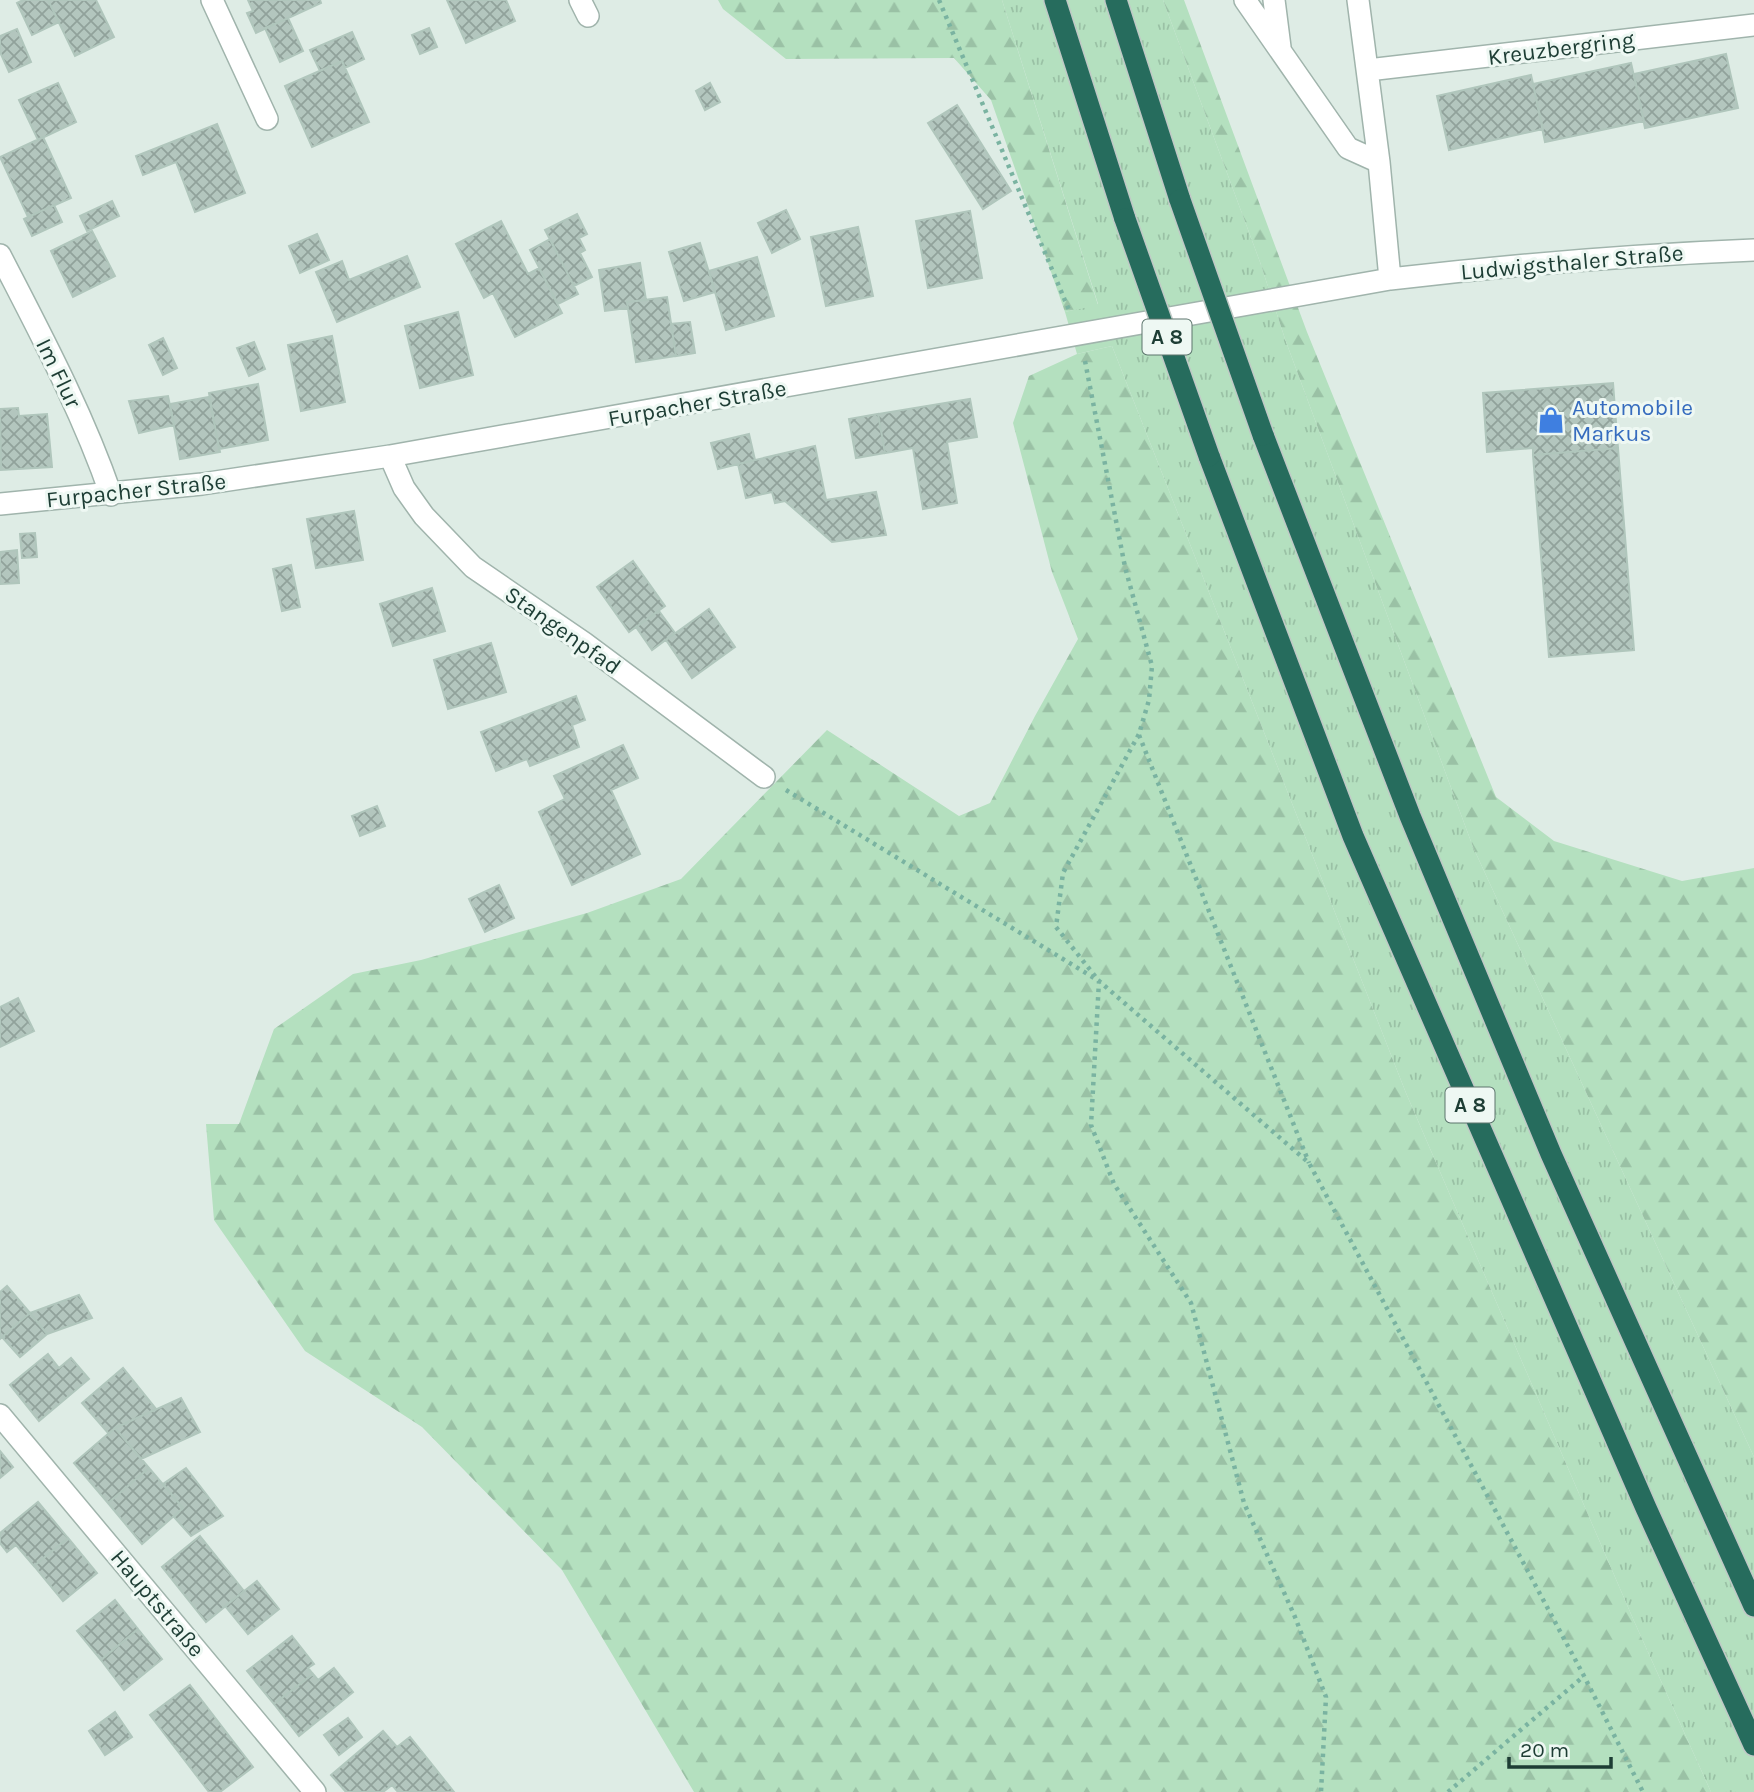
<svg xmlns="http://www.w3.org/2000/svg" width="1754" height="1792" viewBox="0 0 1754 1792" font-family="Karla,sans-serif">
	<defs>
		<pattern id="grass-tufts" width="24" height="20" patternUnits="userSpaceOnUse" patternTransform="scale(1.75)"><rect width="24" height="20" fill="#b4e0bf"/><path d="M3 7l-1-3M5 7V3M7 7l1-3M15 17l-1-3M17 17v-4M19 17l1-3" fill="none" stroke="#9ac1a5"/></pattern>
		<pattern id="forest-firs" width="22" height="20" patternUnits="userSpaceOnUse" patternTransform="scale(1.75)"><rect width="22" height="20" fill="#b4e0bf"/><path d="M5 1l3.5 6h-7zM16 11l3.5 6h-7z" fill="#9ac1a5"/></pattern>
		<pattern id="building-cross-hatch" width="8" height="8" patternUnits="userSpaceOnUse" patternTransform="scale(1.75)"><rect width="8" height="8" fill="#b3c6be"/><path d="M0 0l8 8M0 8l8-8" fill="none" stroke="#91a29b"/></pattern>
	</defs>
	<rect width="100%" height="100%" fill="#deece5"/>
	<path fill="url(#grass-tufts)" d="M 1002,0 L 1163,0 L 1260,262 L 1285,339 L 1473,847 L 1754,1457 L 1754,1792 L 1711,1792 L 1634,1621 L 1406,1093 L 1112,346 L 1077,354 L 1065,312 L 1098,304 Z"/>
	<path fill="url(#forest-firs)" d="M 718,0 L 1002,0 L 1098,305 L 1065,312 L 991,100 L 954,58 L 786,59 L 723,9 Z
		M 1163,0 L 1184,0 L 1307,332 L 1496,797 L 1554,841 L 1682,881 L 1754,868 L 1754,1457 L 1473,847 L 1285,339 L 1260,262 Z
		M 1112,346 L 1406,1093 L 1634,1621 L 1711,1792 L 694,1792 L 562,1570 L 422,1427 L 305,1351 L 214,1220 L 206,1124 L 239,1124 L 274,1029 L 353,974 L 421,960 L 587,913 L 681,879 L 827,730 L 959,816 L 990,803 L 1035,716 L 1078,639 L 1052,572 L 1013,423 L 1029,376 L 1077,354 Z"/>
	<path fill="url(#building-cross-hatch)" stroke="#b0c6bc" stroke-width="2" d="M 23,0 L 48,0 L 59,22 L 32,35 L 17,3 Z
		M 48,0 L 96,0 L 114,37 L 75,56 Z
		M 248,0 L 320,0 L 321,3 L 256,33 L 247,13 L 253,11 Z
		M 447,0 L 506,0 L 515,21 L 466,43 Z
		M 288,18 L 303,51 L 280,62 L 265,28 Z
		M 429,28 L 437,47 L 420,54 L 412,35 Z
		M 17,29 L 31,62 L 9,72 L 0,52 L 0,36 Z
		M 352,32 L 364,59 L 345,68 L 342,61 L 320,71 L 310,50 Z
		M 1726,54 L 1738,108 L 1645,128 L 1634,74 Z
		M 342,61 L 369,122 L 312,147 L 285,86 Z
		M 1631,63 L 1644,121 L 1545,142 L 1533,84 Z
		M 1531,75 L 1543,129 L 1449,150 L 1437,96 Z
		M 58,83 L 76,122 L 38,140 L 19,100 Z
		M 710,83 L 720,102 L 705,110 L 696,91 Z
		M 957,105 L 1011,191 L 983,209 L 928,123 Z
		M 217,124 L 245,193 L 195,212 L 176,162 L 143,175 L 136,156 Z
		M 43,137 L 71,198 L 28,217 L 0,157 Z
		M 112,201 L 119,216 L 87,231 L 80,216 Z
		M 54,205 L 62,222 L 32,236 L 24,219 Z
		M 786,210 L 800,239 L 772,253 L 758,223 Z
		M 970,211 L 982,278 L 928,288 L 916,221 Z
		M 577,214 L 587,234 L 579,238 L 585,250 L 580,253 L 592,277 L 574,286 L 545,230 Z
		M 501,221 L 528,274 L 539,268 L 562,313 L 515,337 L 493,293 L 484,298 L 456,244 Z
		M 858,227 L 873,296 L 826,306 L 811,237 Z
		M 92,231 L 115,276 L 73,297 L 51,251 Z
		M 317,234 L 329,260 L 300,273 L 289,246 Z
		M 550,239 L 578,294 L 558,304 L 530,250 Z
		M 700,243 L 715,292 L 684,301 L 669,252 Z
		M 407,256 L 420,287 L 337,322 L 316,272 L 342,261 L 349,280 Z
		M 757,257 L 774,316 L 726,330 L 709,271 Z
		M 640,263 L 646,300 L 627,302 L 628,308 L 605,311 L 599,270 Z
		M 667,297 L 676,356 L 636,362 L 627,302 Z
		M 458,312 L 473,375 L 420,388 L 405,326 Z
		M 690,322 L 695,353 L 676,356 L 671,324 Z
		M 332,336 L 345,402 L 301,411 L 288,345 Z
		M 163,338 L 177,368 L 163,375 L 149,345 Z
		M 254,342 L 265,369 L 249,376 L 237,348 Z
		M 1613,383 L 1618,448 L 1533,455 L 1533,448 L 1487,452 L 1483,393 Z
		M 258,384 L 268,440 L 219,449 L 209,393 Z
		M 168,396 L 174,425 L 139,433 L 129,401 Z
		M 209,397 L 220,452 L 180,459 L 170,404 Z
		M 970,399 L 977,437 L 947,442 L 957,503 L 923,509 L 913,448 L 885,453 L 878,414 Z
		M 18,408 L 19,416 L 47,414 L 52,467 L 1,470 L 0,409 Z
		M 878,414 L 885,453 L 856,458 L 849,419 Z
		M 749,434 L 755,460 L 718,469 L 711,443 Z
		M 815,446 L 826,500 L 876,492 L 886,535 L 832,542 L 785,501 L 775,503 L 772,492 L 746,498 L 738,464 Z
		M 1618,448 L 1634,650 L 1549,657 L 1533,455 Z
		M 354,511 L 363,560 L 316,568 L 307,519 Z
		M 35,533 L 37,557 L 22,558 L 20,534 Z
		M 17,550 L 19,583 L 0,584 L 0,552 Z
		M 633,561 L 665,606 L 629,632 L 597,587 Z
		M 291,565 L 300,607 L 282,611 L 273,569 Z
		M 432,588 L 445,631 L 393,646 L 380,604 Z
		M 709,609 L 735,647 L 692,678 L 666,640 Z
		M 659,611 L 675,633 L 652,650 L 636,627 Z
		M 491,643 L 506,692 L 448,709 L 434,660 Z
		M 576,696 L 585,720 L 572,725 L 579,747 L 530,766 L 527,759 L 496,771 L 481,732 Z
		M 623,745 L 638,778 L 611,790 L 640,854 L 572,885 L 539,812 L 565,799 L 554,776 Z
		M 377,806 L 385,826 L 360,836 L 352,816 Z
		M 499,885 L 514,918 L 485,932 L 469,899 Z
		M 18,998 L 34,1031 L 0,1047 L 0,1007 Z
		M 7,1286 L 30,1313 L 0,1339 L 0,1292 Z
		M 79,1295 L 92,1318 L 47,1334 L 30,1313 Z
		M 30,1313 L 47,1334 L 20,1357 L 2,1337 Z
		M 48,1354 L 59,1368 L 71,1358 L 89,1379 L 39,1421 L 10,1385 Z
		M 123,1368 L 156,1409 L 115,1428 L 109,1434 L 82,1403 Z
		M 181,1398 L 200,1432 L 141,1459 L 115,1428 Z
		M 115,1428 L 149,1468 L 108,1503 L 74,1463 Z
		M 0,1451 L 13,1467 L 0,1478 Z
		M 149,1468 L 183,1508 L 142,1544 L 108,1503 Z
		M 186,1468 L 223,1516 L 191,1536 L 174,1517 L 183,1508 L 163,1484 Z
		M 38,1502 L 68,1538 L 34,1566 L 16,1545 L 7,1552 L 0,1543 L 0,1533 Z
		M 200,1536 L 244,1591 L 206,1622 L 162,1567 Z
		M 68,1538 L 97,1573 L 63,1601 L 34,1566 Z
		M 257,1581 L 279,1609 L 248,1634 L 225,1606 Z
		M 115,1600 L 138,1629 L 101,1660 L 77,1631 Z
		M 138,1629 L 162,1659 L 124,1690 L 101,1660 Z
		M 292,1636 L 314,1664 L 308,1668 L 313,1674 L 274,1704 L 247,1671 Z
		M 334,1668 L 353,1692 L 299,1736 L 274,1704 L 313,1674 L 318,1680 Z
		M 190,1685 L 253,1767 L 220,1792 L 209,1792 L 150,1715 Z
		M 115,1712 L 132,1737 L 105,1755 L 89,1731 Z
		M 348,1718 L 362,1737 L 339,1755 L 324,1735 Z
		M 383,1731 L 397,1747 L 410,1737 L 454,1792 L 398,1792 L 392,1785 L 383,1792 L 346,1792 L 331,1775 Z"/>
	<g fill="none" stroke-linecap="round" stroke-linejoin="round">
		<defs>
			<path id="minor" d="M 212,0 L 267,119
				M 580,0 L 588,16
				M 1245,0 L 1348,148 L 1379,162
				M 1274,0 L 1280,47
				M 1358,0 L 1379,162 L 1390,279
				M 1368,70 L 1754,25
				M 0,255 C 40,333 82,411 111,495
				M 390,456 L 404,488 L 424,516 L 473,567 L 584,643 L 764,777
				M 0,504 L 202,484 L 390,456 L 1390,279 C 1512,265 1631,255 1754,250
				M 0,1415 L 315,1792"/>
			<path id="highway" d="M 1055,0 L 1125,219
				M 1116,0 L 1180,200
				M 1263,435 L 1410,816 L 1551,1154 L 1754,1606
				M 1209,456 L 1353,836 L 1646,1508 L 1754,1745"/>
		</defs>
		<use href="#minor" stroke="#a0b4ac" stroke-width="24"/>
		<use href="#highway" stroke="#c0c9c6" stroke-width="24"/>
		<path stroke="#7ab3a1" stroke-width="4.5" stroke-dasharray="3.5 5" stroke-linecap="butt" d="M 939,0 L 1069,310
			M 1085,361 L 1125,567 L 1152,666 L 1149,700 L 1139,734 L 1063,873 L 1056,927 L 1099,981 L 1091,1125 L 1114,1184 L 1191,1303 L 1244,1503 L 1295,1617 L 1326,1697 L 1321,1792
			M 1139,735 L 1309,1163
			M 786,790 L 1099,981 L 1309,1163 L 1584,1676 L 1643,1792
			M 1448,1792 L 1584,1676"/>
		<use href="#minor" stroke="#fff" stroke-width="21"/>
		<use href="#highway" stroke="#266c5d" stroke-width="21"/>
		<defs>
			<path id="highway-bridge" d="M 1180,200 L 1263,435
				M 1125,219 L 1209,456"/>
		</defs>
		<use href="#highway-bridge" stroke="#c0c9c6" stroke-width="24" stroke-linecap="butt"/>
		<use href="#highway-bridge" stroke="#266c5d" stroke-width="21"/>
	</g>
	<defs>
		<symbol id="shop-bare" viewBox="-9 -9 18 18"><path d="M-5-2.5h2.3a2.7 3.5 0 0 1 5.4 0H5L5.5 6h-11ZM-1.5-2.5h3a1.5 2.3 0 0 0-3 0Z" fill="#3f7fe0" stroke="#eef8f3" stroke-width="2.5" paint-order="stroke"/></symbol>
	</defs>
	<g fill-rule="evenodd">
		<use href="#shop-bare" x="1532" y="401" width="38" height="38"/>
	</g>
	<g text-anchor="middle" stroke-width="6" stroke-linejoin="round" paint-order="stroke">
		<g fill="#eef8f3" stroke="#5c756d" stroke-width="2">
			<rect x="1142.5" y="319.5" width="49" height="35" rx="5"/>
			<rect x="1445.5" y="1087.5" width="49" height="35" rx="5"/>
		</g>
		<g font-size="21" font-weight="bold" fill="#1d3d34">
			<text x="1167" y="344">A 8</text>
			<text x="1470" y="1112">A 8</text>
		</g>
		<g font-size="23" fill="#1d3d34" stroke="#eef8f3">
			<text transform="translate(1561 48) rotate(-7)" y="8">Kreuzbergring</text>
			<text transform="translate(1572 262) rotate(-5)" y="8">Ludwigsthaler Straße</text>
			<text transform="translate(59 373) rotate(64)" y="8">Im Flur</text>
			<text transform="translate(697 403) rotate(-10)" y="8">Furpacher Straße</text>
			<text transform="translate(136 490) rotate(-6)" y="8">Furpacher Straße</text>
			<text transform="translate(563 630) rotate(35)" y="8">Stangenpfad</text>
			<text transform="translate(158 1603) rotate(50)" y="8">Hauptstraße</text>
		</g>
		<g font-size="23" fill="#366cbe" stroke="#eef8f3" text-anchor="start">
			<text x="1572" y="415">Automobile<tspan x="1572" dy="26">Markus</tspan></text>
		</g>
	</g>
	<path d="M1509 1757v10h102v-10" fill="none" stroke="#1d3d34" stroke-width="3.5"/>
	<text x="1520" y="1757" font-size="21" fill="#1d3d34" stroke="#eef8f3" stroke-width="5" paint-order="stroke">20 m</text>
</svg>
